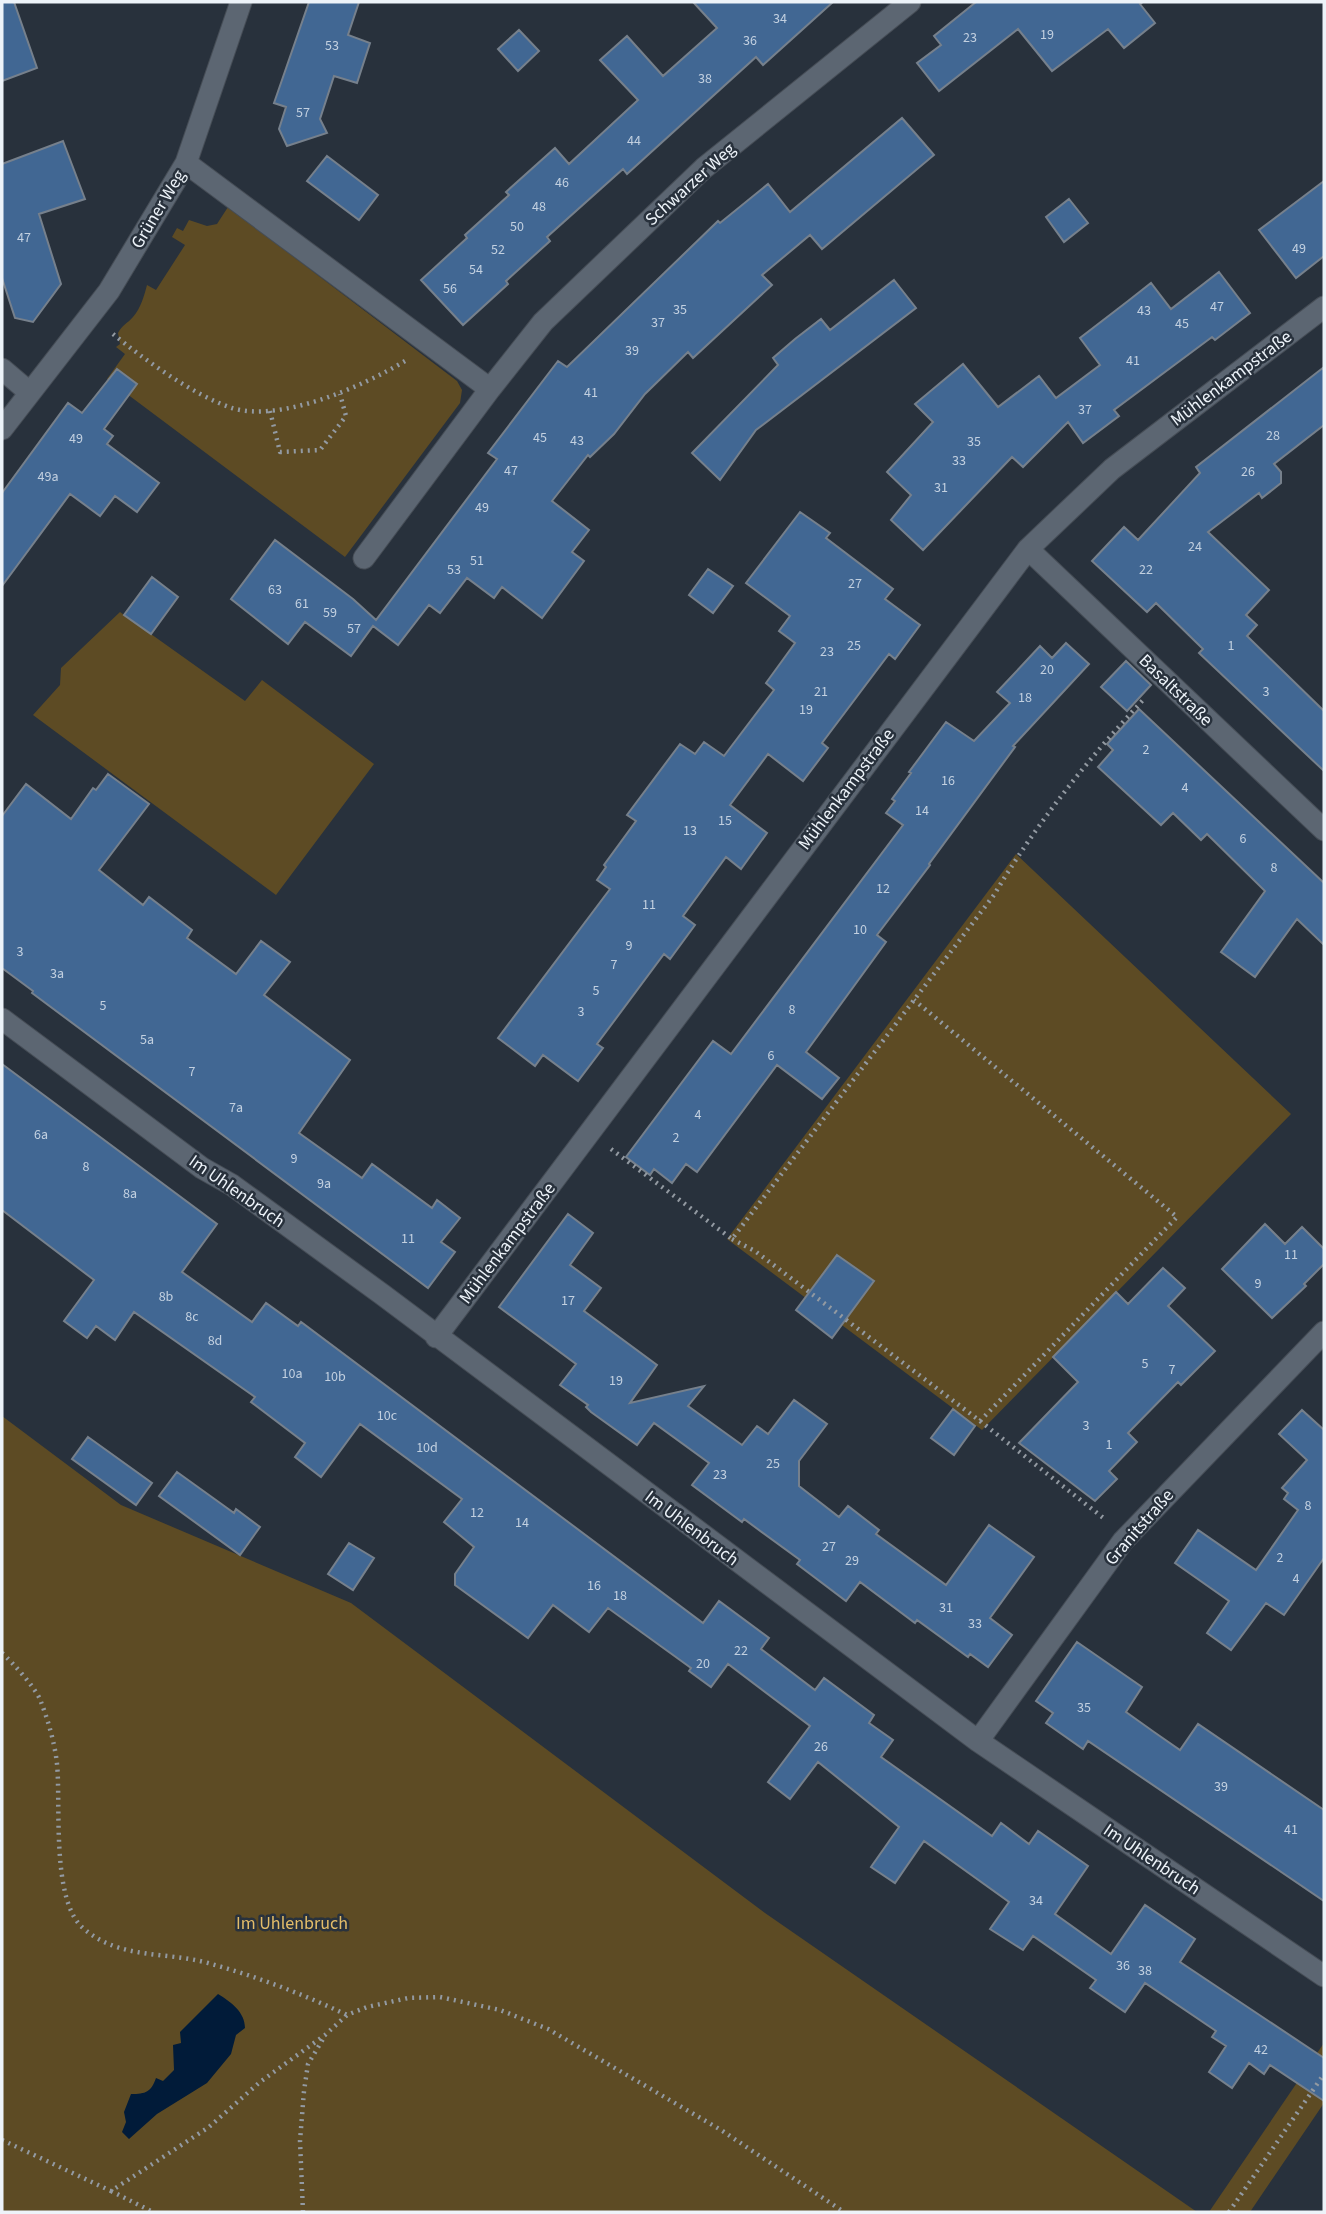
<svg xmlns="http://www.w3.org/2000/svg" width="1326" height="2214" viewBox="0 0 1326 2214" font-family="'Source Sans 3',sans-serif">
	<rect width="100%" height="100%" fill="#28313c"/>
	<path fill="#5d4b24" d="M 228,207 L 457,381 L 462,390 L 460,403 L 345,557 L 107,379 L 125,354 L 116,347 L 120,344 L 118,333 C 122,325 128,323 133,317 C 141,308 144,296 147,285 L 156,290 L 185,245 L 172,237 L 177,228 L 183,231 L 189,220 L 207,226 L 217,224 Z
		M 120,612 L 245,701 L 262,680 L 374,764 L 276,895 L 33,715 L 60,685 L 61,668 Z
		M 1016,854 L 1291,1114 L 982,1430 L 727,1239 Z
		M 2,1416 L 121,1505 L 351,1603 L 765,1913 L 1197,2212 L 2,2212 Z
		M 1324,2043 L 1324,2103 L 1250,2212 L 1209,2212 Z"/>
	<path fill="#011b39" d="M 218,1994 C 231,2002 245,2012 245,2028 L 236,2035 L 231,2054 L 207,2083 L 157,2114 L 129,2139 L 122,2132 L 126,2122 L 124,2112 L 131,2094 C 146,2094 151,2092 156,2078 L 163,2081 L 174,2070 L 173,2045 L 181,2043 L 180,2032 Z"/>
	<path fill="#416793" stroke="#76808c" stroke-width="2" d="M 2,2 L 14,2 L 37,68 L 2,81 Z
		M 309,2 L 359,2 L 348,35 L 370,43 L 357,83 L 334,76 L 320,119 L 327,133 L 287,146 L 279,129 L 286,107 L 274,103 Z
		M 693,2 L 833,2 L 763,65 L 756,57 L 627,174 L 623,169 L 547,237 L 550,241 L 506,281 L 508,284 L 463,325 L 421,280 L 467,238 L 465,235 L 509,195 L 506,192 L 555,148 L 569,164 L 638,100 L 600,60 L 627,36 L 663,76 L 717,28 Z
		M 976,2 L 1143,2 L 1140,4 L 1155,23 L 1124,48 L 1108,29 L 1052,71 L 1018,29 L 939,91 L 917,63 L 941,45 L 934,36 Z
		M 519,30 L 539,51 L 518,71 L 498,49 Z
		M 902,118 L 934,155 L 822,249 L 810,235 L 762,275 L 772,285 L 693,358 L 688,352 L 645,394 L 614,434 L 590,457 L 588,455 L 552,501 L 589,530 L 572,552 L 584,561 L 542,618 L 502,587 L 494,598 L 467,578 L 440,613 L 429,605 L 398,645 L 373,626 L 351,656 L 305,622 L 288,644 L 231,599 L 275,540 L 353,599 L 376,620 L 497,459 L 488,453 L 558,361 L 567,367 L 718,221 L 720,223 L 768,184 L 790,212 Z
		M 63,141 L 85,199 L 39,214 L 61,284 L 33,322 L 15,318 L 2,278 L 2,164 Z
		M 327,156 L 378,195 L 359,220 L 307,181 Z
		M 1324,181 L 1324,256 L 1296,278 L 1259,230 Z
		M 1069,199 L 1088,223 L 1064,242 L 1046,217 Z
		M 1219,272 L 1250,313 L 1215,340 L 1212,337 L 1114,410 L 1119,416 L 1083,443 L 1068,422 L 1023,467 L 1012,457 L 923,550 L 891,520 L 911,495 L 887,472 L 933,422 L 915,404 L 963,364 L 998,407 L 1039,376 L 1056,398 L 1100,365 L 1080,338 L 1128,301 L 1151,283 L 1171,309 Z
		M 894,280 L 916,308 L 756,430 L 720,480 L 692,453 L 778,365 L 773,358 L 795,339 L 821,319 L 830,330 Z
		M 1324,367 L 1324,425 L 1274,464 L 1281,472 L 1281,483 L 1262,498 L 1259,493 L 1208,532 L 1269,590 L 1246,615 L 1257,625 L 1247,636 L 1324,711 L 1324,771 L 1199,653 L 1203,649 L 1156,603 L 1147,612 L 1092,561 L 1124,527 L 1138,540 L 1200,473 L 1196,467 Z
		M 117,369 L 137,384 L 104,429 L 113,436 L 107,444 L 159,483 L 137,512 L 115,496 L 100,516 L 70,494 L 2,586 L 2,493 L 68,403 L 82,413 Z
		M 800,512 L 830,533 L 826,538 L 893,589 L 885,599 L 920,625 L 895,659 L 889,654 L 822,743 L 828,748 L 803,781 L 768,754 L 730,805 L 767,833 L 741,869 L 726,857 L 683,916 L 695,925 L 670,959 L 664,954 L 597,1044 L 603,1048 L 578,1081 L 543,1055 L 535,1066 L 498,1038 L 610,889 L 597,880 L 606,867 L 604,865 L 636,821 L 627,815 L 680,744 L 695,754 L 704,742 L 724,756 L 774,690 L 766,683 L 795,643 L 779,631 L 790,616 L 746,583 Z
		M 708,569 L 733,586 L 713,613 L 689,595 Z
		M 152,577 L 178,597 L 151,634 L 124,615 Z
		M 1066,643 L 1089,664 L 1013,746 L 1015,747 L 929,864 L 930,865 L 877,935 L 886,942 L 806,1052 L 839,1078 L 822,1099 L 777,1065 L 697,1172 L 686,1164 L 672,1183 L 654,1169 L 650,1175 L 626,1157 L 713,1041 L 731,1054 L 903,825 L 886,813 L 895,801 L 892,799 L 911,773 L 909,772 L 946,722 L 974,741 L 1010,703 L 997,692 L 1013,675 L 1040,646 L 1052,658 Z
		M 1126,661 L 1151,685 L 1127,711 L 1101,687 Z
		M 1139,709 L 1324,883 L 1324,945 L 1297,919 L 1255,977 L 1221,952 L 1265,891 L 1207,834 L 1201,840 L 1173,813 L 1161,825 L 1098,767 L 1113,750 L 1107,744 Z
		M 108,774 L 149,804 L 99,870 L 143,905 L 149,897 L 192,930 L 187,938 L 236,974 L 261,941 L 290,962 L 264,995 L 350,1060 L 299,1133 L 362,1178 L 372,1164 L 432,1208 L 437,1200 L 460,1218 L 441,1242 L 455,1252 L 428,1288 L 32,993 L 33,991 L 2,968 L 2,816 L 26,784 L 71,819 L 93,788 L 96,790 Z
		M 2,1064 L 217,1224 L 182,1272 L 252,1322 L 266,1303 L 298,1326 L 301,1322 L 703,1623 L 719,1601 L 769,1638 L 761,1649 L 815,1690 L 824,1678 L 874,1715 L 869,1723 L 893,1740 L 881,1757 L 992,1836 L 1001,1823 L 1029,1844 L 1038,1831 L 1088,1866 L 1055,1914 L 1111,1954 L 1145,1905 L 1195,1939 L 1180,1962 L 1324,2058 L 1324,2101 L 1270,2065 L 1264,2074 L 1249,2063 L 1232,2088 L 1209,2072 L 1226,2046 L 1212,2037 L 1216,2031 L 1145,1983 L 1125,2012 L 1090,1988 L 1096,1980 L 1033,1936 L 1023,1950 L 990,1929 L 1009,1902 L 924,1841 L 895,1883 L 871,1867 L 899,1827 L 818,1762 L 790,1799 L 768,1782 L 810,1726 L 728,1664 L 711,1687 L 689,1671 L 691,1668 L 608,1608 L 589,1632 L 553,1605 L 528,1638 L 455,1585 L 455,1574 L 474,1547 L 444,1522 L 462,1499 L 360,1424 L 321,1477 L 295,1457 L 305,1443 L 251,1402 L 255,1397 L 134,1312 L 115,1340 L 96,1326 L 87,1338 L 64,1321 L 94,1280 L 2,1210 Z
		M 568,1214 L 593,1233 L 570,1265 L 601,1288 L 584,1311 L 657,1365 L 630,1403 L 704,1386 L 688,1406 L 742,1445 L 757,1426 L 768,1434 L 794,1400 L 827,1424 L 799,1461 L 799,1486 L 839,1517 L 848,1506 L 879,1530 L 876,1534 L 946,1585 L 989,1525 L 1034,1557 L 990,1618 L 1012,1635 L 988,1667 L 970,1654 L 968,1657 L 917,1620 L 915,1623 L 860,1582 L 846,1601 L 797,1564 L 800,1560 L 744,1519 L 742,1522 L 692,1485 L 709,1463 L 654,1423 L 637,1445 L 591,1412 L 586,1407 L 588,1405 L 560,1385 L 576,1364 L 499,1307 Z
		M 1265,1224 L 1285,1244 L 1302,1227 L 1324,1249 L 1324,1264 L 1304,1284 L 1306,1286 L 1272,1318 L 1222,1269 Z
		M 837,1255 L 874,1281 L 832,1338 L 796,1310 Z
		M 1163,1268 L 1185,1288 L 1168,1306 L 1215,1351 L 1181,1385 L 1178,1382 L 1128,1433 L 1137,1442 L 1109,1471 L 1117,1479 L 1095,1501 L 1019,1443 L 1078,1382 L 1053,1357 L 1116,1292 L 1128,1304 Z
		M 953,1409 L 975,1426 L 954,1455 L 931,1438 Z
		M 1302,1410 L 1324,1430 L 1324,1558 L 1284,1615 L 1266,1603 L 1231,1650 L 1207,1633 L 1229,1601 L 1175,1563 L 1198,1530 L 1256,1570 L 1298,1510 L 1284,1499 L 1288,1493 L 1282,1488 L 1307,1460 L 1279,1434 Z
		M 88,1437 L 152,1483 L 136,1505 L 72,1459 Z
		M 177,1472 L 234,1513 L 236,1509 L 260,1527 L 240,1555 L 159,1496 Z
		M 349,1543 L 374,1558 L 353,1590 L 328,1574 Z
		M 1077,1642 L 1142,1687 L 1126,1712 L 1154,1732 L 1180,1750 L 1198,1724 L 1324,1810 L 1324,1901 L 1088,1741 L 1083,1749 L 1046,1723 L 1053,1713 L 1036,1701 Z"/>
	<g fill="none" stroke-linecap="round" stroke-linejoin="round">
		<defs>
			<path id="minor" d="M 186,163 L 490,389
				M 2,369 L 29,392
				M 2,429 L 109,291 L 186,163 L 241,2
				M 1028,549 L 1324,830
				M 364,558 L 490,389 L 543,322 L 704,168 L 910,2
				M 2,1019 L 202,1168 L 232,1185 L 383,1295 L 978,1741 L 1324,1976
				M 436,1337 L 1028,549 L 1112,469 L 1324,307
				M 978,1741 L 1123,1541 L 1324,1332"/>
		</defs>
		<use href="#minor" stroke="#464d56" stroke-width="23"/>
		<path stroke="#939aa2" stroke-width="4.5" stroke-dasharray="2 5" stroke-linecap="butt" d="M 113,334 C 145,360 193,395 232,408 C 281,423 363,386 405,361
			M 270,411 L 280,452 L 320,450 L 346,416 L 340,394
			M 611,1149 L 732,1239 L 994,895 C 1036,824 1088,759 1144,699
			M 732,1239 L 755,1251 L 980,1421 L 1177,1217 L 914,1000
			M 980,1421 L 1106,1520
			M 2,1653 C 12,1662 37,1689 41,1702 C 48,1720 55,1744 57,1764 C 61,1804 51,1900 83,1928 C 120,1960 164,1951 208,1963 C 255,1976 303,1994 347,2015
			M 2,2140 L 111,2191 L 209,2127 L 260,2082 L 325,2035 L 347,2015 L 367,2007 L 408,1998 L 440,1997 L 500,2010 L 548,2029 L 721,2130 L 844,2212
			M 111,2191 L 153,2212
			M 303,2212 L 300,2141 L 304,2091 L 308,2064 L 323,2039
			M 1229,2212 L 1324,2074"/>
		<use href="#minor" stroke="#5c6672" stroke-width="21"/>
	</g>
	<g text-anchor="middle" stroke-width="5" stroke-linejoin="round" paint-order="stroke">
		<g font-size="14" fill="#c2d0e0">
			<text x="780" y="23">34</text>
			<text x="1047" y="39">19</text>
			<text x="970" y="42">23</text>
			<text x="750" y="45">36</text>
			<text x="332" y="50">53</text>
			<text x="705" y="83">38</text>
			<text x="303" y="117">57</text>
			<text x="634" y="145">44</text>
			<text x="562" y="187">46</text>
			<text x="539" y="211">48</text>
			<text x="517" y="231">50</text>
			<text x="24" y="242">47</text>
			<text x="1299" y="253">49</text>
			<text x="498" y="254">52</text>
			<text x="476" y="274">54</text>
			<text x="450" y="293">56</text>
			<text x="1217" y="311">47</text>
			<text x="680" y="314">35</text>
			<text x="1144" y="315">43</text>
			<text x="658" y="327">37</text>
			<text x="1182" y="328">45</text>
			<text x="632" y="355">39</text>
			<text x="1133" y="365">41</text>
			<text x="591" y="397">41</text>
			<text x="1085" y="414">37</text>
			<text x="1273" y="440">28</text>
			<text x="540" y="442">45</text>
			<text x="76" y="443">49</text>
			<text x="577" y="445">43</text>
			<text x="974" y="446">35</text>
			<text x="959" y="465">33</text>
			<text x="511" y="475">47</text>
			<text x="1248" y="476">26</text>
			<text x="48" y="481">49a</text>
			<text x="941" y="492">31</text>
			<text x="482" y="512">49</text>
			<text x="1195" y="551">24</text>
			<text x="477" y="565">51</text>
			<text x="454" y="574">53</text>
			<text x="1146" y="574">22</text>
			<text x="855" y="588">27</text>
			<text x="275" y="594">63</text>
			<text x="302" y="608">61</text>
			<text x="330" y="617">59</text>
			<text x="354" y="633">57</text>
			<text x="854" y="650">25</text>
			<text x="1231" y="650">1</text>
			<text x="827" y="656">23</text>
			<text x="1047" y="674">20</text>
			<text x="821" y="696">21</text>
			<text x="1266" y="696">3</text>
			<text x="1025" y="702">18</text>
			<text x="806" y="714">19</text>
			<text x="1146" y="754">2</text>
			<text x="948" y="785">16</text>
			<text x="1185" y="792">4</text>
			<text x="922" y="815">14</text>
			<text x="725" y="825">15</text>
			<text x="690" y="835">13</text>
			<text x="1243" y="843">6</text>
			<text x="1274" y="872">8</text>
			<text x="883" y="893">12</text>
			<text x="649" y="909">11</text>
			<text x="860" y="934">10</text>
			<text x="629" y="950">9</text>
			<text x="20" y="956">3</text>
			<text x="614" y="969">7</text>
			<text x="57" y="978">3a</text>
			<text x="596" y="995">5</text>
			<text x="103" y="1010">5</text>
			<text x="792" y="1014">8</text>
			<text x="581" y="1016">3</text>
			<text x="147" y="1044">5a</text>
			<text x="771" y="1060">6</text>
			<text x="192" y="1076">7</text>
			<text x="236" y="1112">7a</text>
			<text x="698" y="1119">4</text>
			<text x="41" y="1139">6a</text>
			<text x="676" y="1142">2</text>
			<text x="294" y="1163">9</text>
			<text x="86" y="1171">8</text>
			<text x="324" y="1188">9a</text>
			<text x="130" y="1198">8a</text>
			<text x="408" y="1243">11</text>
			<text x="1291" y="1259">11</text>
			<text x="1258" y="1288">9</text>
			<text x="166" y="1301">8b</text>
			<text x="568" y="1305">17</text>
			<text x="192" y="1321">8c</text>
			<text x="215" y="1345">8d</text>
			<text x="1145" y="1368">5</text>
			<text x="1172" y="1374">7</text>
			<text x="292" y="1378">10a</text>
			<text x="335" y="1381">10b</text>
			<text x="616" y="1385">19</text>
			<text x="387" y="1420">10c</text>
			<text x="1086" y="1430">3</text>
			<text x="1109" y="1449">1</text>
			<text x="427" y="1452">10d</text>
			<text x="773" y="1468">25</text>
			<text x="720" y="1479">23</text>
			<text x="1308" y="1510">8</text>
			<text x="477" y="1517">12</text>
			<text x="522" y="1527">14</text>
			<text x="829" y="1551">27</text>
			<text x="1280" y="1562">2</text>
			<text x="852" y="1565">29</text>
			<text x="1296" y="1583">4</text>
			<text x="594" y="1590">16</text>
			<text x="620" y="1600">18</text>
			<text x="946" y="1612">31</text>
			<text x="975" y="1628">33</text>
			<text x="741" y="1655">22</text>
			<text x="703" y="1668">20</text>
			<text x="1084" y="1712">35</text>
			<text x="821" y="1751">26</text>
			<text x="1221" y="1791">39</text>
			<text x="1291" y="1834">41</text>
			<text x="1036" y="1905">34</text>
			<text x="1123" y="1970">36</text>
			<text x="1145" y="1975">38</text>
			<text x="1261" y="2054">42</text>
		</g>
		<g font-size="18" fill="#edf3f9" stroke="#28313c">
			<text transform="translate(690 184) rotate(-42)" y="6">Schwarzer Weg</text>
			<text transform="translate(158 209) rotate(-59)" y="6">Grüner Weg</text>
			<text transform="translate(1231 378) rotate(-37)" y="6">Mühlenkampstraße</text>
			<text transform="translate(1176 690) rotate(44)" y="6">Basaltstraße</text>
			<text transform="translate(846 789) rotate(-53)" y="6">Mühlenkampstraße</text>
			<text transform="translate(237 1191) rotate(35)" y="6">Im Uhlenbruch</text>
			<text transform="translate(507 1243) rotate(-53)" y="6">Mühlenkampstraße</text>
			<text transform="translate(1139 1527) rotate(-49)" y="6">Granitstraße</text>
			<text transform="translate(692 1528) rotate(37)" y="6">Im Uhlenbruch</text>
			<text transform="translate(1152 1859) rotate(34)" y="6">Im Uhlenbruch</text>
		</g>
		<g font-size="18" fill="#e4bd69" stroke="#28313c">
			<text x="292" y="1929">Im Uhlenbruch</text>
		</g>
	</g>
	<rect width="1326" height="2214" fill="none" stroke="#edf3f9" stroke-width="7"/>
</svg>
